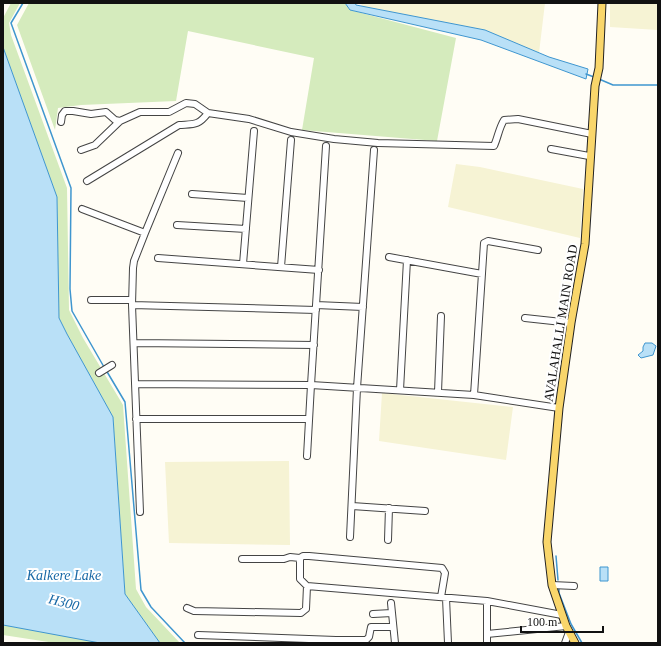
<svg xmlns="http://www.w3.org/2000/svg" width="661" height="646" viewBox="0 0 661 646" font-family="'Times New Roman',serif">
	<rect width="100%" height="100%" fill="#fffdf5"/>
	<path fill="#f6f3d4" d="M 362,3 L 545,3 L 539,53 L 485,30 L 361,6 Z
		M 610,3 L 658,3 L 658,30 L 610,27 Z
		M 456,164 L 480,167 L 583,189 L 580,238 L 448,207 Z
		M 382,393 L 513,407 L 506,460 L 379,441 Z
		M 289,461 L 290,545 L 169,543 L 165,462 Z"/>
	<path fill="#d5ebbd" d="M 11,3 L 20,3 L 9,23 L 11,35 L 67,188 L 69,310 L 83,338 L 123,405 L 136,589 L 146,607 L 180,643 L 160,643 L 125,594 L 113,417 L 67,334 L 59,318 L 57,197 L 3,47 L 3,18 Z
		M 29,3 L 345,3 L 350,10 L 456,38 L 437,141 L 302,130 L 314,58 L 188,31 L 176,101 L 81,105 L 58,108 L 55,130 L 17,25 Z
		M 3,625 L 99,642 L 100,643 L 55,643 L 3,635 Z"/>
	<path fill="#b9e0f7" stroke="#3f96cf" d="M 345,3 L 355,3 L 356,5 L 485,30 L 549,57 L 588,69 L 586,79 L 481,40 L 350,10 Z
		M 3,47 L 57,197 L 59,318 L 67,334 L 113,417 L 125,594 L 160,643 L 100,643 L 3,625 Z
		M 645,343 L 652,343 L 656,346 L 653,355 L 641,358 L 638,355 L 643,351 L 643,347 Z
		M 600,567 L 608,567 L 608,581 L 600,581 Z"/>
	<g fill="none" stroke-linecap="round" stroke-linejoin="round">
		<path stroke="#3f96cf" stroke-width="1.5" d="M 23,3 L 11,23 L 71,188 L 70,289 L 72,311 L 104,367
			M 586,74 L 594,77
			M 599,79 L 613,85 L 658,85
			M 106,370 L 125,402 L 141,590 L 151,607 L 185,643
			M 556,556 L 558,580
			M 559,589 L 559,593 L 571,624 L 582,643"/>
		<defs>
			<path id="minor" d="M 61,122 L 62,115 L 65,111 L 73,111 L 91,114 L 106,112 L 115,120 L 120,121
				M 326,146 L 311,385 L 474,395 L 559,408
				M 551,149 L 589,156
				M 81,150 L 95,145 L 120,121 L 140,112 L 169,112 L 186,103 L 195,104 L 208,113 L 249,119 L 291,132 L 334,139 L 378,143 L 494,146 C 498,137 499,128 504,120 L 518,119 L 592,134
				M 87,181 L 179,125 C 194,124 198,126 208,113
				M 192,194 L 248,198
				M 82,209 L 145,233
				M 177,225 L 246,229
				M 389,257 L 482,274
				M 158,258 L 319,270
				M 243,264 L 254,131
				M 281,267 L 291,140
				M 91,300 L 132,300
				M 132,305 L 316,310
				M 316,305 L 363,307
				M 525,318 L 571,323
				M 134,343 L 314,345
				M 99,373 L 112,365
				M 135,384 L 311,385 L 307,456
				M 400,390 L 407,260
				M 438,392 L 441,316
				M 474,395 L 484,243 L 488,241 L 538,250
				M 136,419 L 309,419
				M 352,506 L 425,511
				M 140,512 L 132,305 L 133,268 L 134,261 L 145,233 L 178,153
				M 350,537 L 357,388 L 374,150
				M 388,540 L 389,508
				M 242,559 L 284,559 L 290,557 L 300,558
				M 552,585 L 574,586
				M 441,597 L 445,573 L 442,568 L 309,556 L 303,556 L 300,558 L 300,579 L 307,586 L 487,601 L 562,615
				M 446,598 L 448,643
				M 487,601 L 487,643
				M 391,603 L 395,643
				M 187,608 L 194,611 L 301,613 L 306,609 L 307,586
				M 373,614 L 392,613
				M 487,634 L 566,626
				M 198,635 L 336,640 L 366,640 L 369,637 L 371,627 L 393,627
				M 565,643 L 569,632"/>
			<path id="major" d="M 575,643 L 566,626 L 552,585 L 547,542 L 559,408 L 571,323 L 585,244 L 595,86 L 599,68 L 602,3"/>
		</defs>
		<use href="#minor" stroke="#444" stroke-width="8"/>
		<use href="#major" stroke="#222" stroke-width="9"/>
		<use href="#minor" stroke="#fff" stroke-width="6"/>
		<use href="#major" stroke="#f9d66b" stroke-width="7"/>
	</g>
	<g text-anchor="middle" stroke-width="4" stroke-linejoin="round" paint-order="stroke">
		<g font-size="13" fill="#111" stroke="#fff">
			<text transform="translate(560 323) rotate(-81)" y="5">AVALAHALLI MAIN ROAD</text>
		</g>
		<g font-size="14" font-style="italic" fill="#1768a6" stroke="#fff">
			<text x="64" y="580">Kalkere Lake</text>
			<text transform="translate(64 602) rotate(14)" y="5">H300</text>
		</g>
	</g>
	<rect width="661" height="646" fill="none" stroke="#111111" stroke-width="8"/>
	<path d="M521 626v6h82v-6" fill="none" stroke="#111111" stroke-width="2"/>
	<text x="527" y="626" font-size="12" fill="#111111" stroke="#ffffff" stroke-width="3" paint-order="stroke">100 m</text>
</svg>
